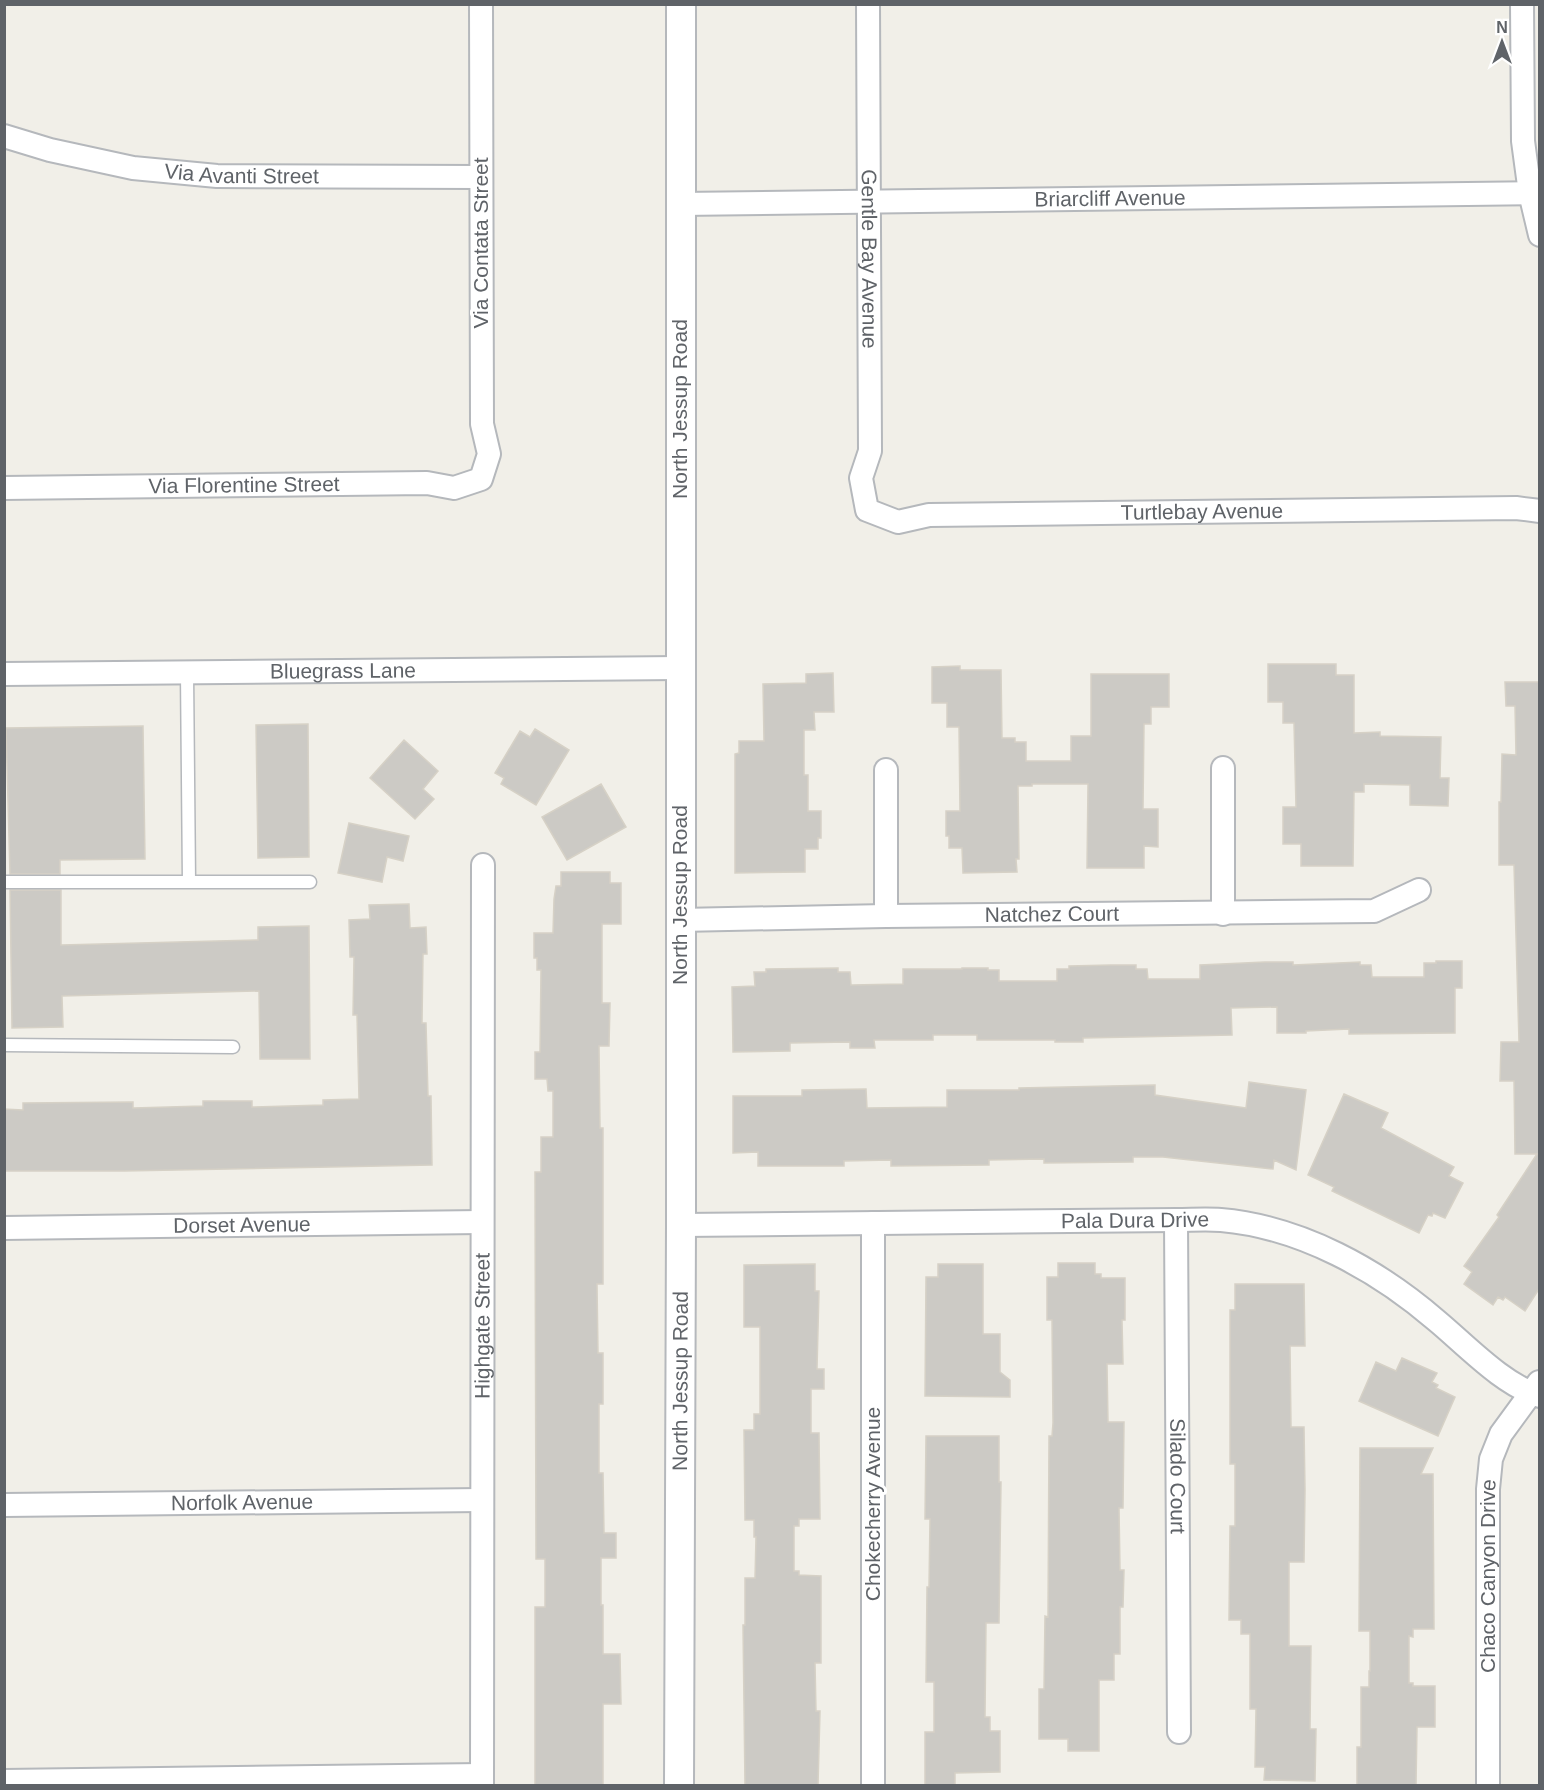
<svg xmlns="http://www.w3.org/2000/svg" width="1544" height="1790" viewBox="0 0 1544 1790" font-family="Arial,sans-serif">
	<rect width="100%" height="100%" fill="#f1efe8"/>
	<path fill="#cccac5" stroke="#d6d1c6" stroke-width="1.5" d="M 1268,664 L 1336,664 L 1336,675 L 1354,675 L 1354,733 L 1380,732 L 1380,736 L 1441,737 L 1440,778 L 1449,778 L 1448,806 L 1410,805 L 1410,785 L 1364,784 L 1364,792 L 1354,792 L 1353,866 L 1301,866 L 1301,844 L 1283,844 L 1283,807 L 1296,807 L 1294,723 L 1283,723 L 1283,702 L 1268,702 Z
		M 960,666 L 960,670 L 1001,670 L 1002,738 L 1015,738 L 1015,742 L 1026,742 L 1026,761 L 1071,761 L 1071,736 L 1091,736 L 1091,674 L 1169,674 L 1169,707 L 1151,707 L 1151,724 L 1144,724 L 1143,809 L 1158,809 L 1158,847 L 1144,846 L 1144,868 L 1087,868 L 1088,784 L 1032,784 L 1032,786 L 1018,786 L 1019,859 L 1016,859 L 1017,872 L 963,873 L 962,848 L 949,848 L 949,836 L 946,836 L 946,811 L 960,811 L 959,727 L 947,727 L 947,703 L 932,703 L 932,667 Z
		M 833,673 L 834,712 L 814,712 L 815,730 L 804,730 L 804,775 L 808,775 L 808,811 L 821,811 L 821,838 L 818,838 L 818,849 L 805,849 L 805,872 L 735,873 L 735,754 L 739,753 L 739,741 L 764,741 L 763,684 L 806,683 L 806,674 Z
		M 1505,682 L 1539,682 L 1539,1289 L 1525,1311 L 1505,1297 L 1503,1300 L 1498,1297 L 1493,1305 L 1464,1284 L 1472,1272 L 1464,1266 L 1499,1217 L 1497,1215 L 1537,1154 L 1515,1154 L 1514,1081 L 1500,1081 L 1501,1042 L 1519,1042 L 1514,865 L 1499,865 L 1499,802 L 1501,802 L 1502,754 L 1516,755 L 1515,706 L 1506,706 Z
		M 308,724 L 309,857 L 258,858 L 256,725 Z
		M 143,726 L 145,859 L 60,860 L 60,874 L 10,874 L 6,728 Z
		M 535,729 L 569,750 L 536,805 L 501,784 L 504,778 L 495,773 L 520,731 L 530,737 Z
		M 404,740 L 438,771 L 423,789 L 434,799 L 415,819 L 370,778 Z
		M 601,784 L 626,827 L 567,860 L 542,817 Z
		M 349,823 L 409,836 L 403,861 L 387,857 L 382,882 L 338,873 Z
		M 561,872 L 610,872 L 610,883 L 621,883 L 621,924 L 602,924 L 602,1003 L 610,1003 L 609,1046 L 599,1046 L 600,1128 L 603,1128 L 603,1284 L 597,1284 L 598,1353 L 603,1353 L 603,1404 L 599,1404 L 599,1473 L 603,1473 L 604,1533 L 616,1533 L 616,1558 L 601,1558 L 601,1605 L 603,1605 L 603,1654 L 620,1654 L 621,1704 L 603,1704 L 603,1785 L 535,1785 L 535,1607 L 545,1607 L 545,1559 L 536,1559 L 535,1172 L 541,1172 L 541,1137 L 553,1137 L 553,1091 L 548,1091 L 547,1079 L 535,1079 L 535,1052 L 540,1052 L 541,970 L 537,970 L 537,958 L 534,958 L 534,933 L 553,933 L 554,899 L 556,886 L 561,886 Z
		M 10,890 L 61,890 L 61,945 L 258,940 L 258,927 L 309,926 L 310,1059 L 260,1059 L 259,991 L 62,996 L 63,1027 L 12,1028 Z
		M 409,904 L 410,928 L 426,927 L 427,954 L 423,954 L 422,1023 L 426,1023 L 428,1096 L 431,1096 L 432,1165 L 124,1171 L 4,1171 L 4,1109 L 23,1110 L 23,1103 L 133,1102 L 133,1108 L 203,1106 L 203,1101 L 252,1101 L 252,1107 L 323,1105 L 323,1100 L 359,1099 L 357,1015 L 353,1015 L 354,957 L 350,957 L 349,920 L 370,919 L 369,905 Z
		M 1436,961 L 1462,961 L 1462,988 L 1455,988 L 1455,1033 L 1349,1034 L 1349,1029 L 1306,1031 L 1306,1033 L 1277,1033 L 1277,1007 L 1231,1008 L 1232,1035 L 1083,1038 L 1083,1042 L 1055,1042 L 1055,1040 L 977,1040 L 977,1035 L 933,1035 L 933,1040 L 874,1040 L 875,1048 L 850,1048 L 850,1042 L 790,1043 L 790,1051 L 733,1052 L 732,987 L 755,986 L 754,972 L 766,972 L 766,969 L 838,968 L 838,972 L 850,972 L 851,985 L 903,984 L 903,969 L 962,969 L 962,968 L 988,968 L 988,970 L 999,970 L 999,981 L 1057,981 L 1057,969 L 1069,969 L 1069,966 L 1111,965 L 1136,965 L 1136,969 L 1147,969 L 1148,979 L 1200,979 L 1200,965 L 1265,962 L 1293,962 L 1293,965 L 1360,962 L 1360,965 L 1371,965 L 1372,977 L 1424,977 L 1424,963 L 1436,963 Z
		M 1249,1082 L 1306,1090 L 1296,1170 L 1274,1160 L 1273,1169 L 1163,1157 L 1133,1157 L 1133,1162 L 1044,1163 L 1044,1159 L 989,1160 L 989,1165 L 891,1166 L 891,1160 L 844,1161 L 844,1166 L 758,1166 L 758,1152 L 733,1153 L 733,1096 L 802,1096 L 802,1090 L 866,1089 L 867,1108 L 947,1107 L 947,1090 L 1019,1090 L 1019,1088 L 1155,1085 L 1155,1095 L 1246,1108 Z
		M 1344,1094 L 1388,1113 L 1381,1128 L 1454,1167 L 1449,1176 L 1463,1183 L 1445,1218 L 1433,1213 L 1432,1216 L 1428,1215 L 1419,1233 L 1332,1191 L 1334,1187 L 1308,1175 Z
		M 1058,1263 L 1095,1263 L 1095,1274 L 1101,1274 L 1101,1278 L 1125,1278 L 1125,1320 L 1122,1320 L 1123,1364 L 1107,1364 L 1108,1422 L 1124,1422 L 1123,1508 L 1119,1508 L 1120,1570 L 1124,1570 L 1123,1607 L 1120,1607 L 1120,1654 L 1114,1654 L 1114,1680 L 1099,1680 L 1099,1751 L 1068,1751 L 1068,1739 L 1039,1739 L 1039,1689 L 1044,1689 L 1045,1616 L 1048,1617 L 1049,1436 L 1052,1436 L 1053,1423 L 1052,1320 L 1047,1320 L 1047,1277 L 1058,1277 Z
		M 815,1264 L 815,1291 L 819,1291 L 817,1369 L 824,1369 L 824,1389 L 811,1389 L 811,1433 L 819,1433 L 820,1519 L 799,1519 L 799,1526 L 794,1526 L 794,1571 L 799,1571 L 799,1575 L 821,1576 L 821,1663 L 815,1663 L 816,1711 L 820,1711 L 818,1785 L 745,1785 L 743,1625 L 745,1625 L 745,1578 L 755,1578 L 756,1537 L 754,1537 L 754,1520 L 745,1520 L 744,1430 L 754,1430 L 754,1414 L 760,1414 L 760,1327 L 744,1327 L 744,1265 Z
		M 938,1264 L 983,1264 L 983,1334 L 1000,1334 L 1000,1372 L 1010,1380 L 1010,1397 L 925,1396 L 926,1277 L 938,1277 Z
		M 1235,1284 L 1304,1284 L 1305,1346 L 1290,1346 L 1291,1427 L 1304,1427 L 1305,1490 L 1304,1562 L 1289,1562 L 1289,1646 L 1311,1646 L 1310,1729 L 1316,1729 L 1315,1781 L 1264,1780 L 1265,1767 L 1255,1767 L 1256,1709 L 1250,1709 L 1250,1634 L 1241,1634 L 1241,1620 L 1229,1620 L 1230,1526 L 1235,1526 L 1235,1464 L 1230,1464 L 1230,1310 L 1235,1310 Z
		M 1402,1358 L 1437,1373 L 1432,1382 L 1438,1385 L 1436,1388 L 1455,1397 L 1438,1436 L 1359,1401 L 1376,1362 L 1396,1371 Z
		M 926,1436 L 999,1436 L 999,1482 L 1001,1482 L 999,1623 L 986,1623 L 985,1717 L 990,1717 L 990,1731 L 1000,1731 L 1000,1772 L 955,1773 L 955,1785 L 925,1785 L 925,1732 L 934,1732 L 934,1682 L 926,1682 L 927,1587 L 929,1587 L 930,1519 L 925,1519 Z
		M 1360,1448 L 1433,1448 L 1421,1474 L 1433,1474 L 1434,1629 L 1413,1629 L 1413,1637 L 1409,1636 L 1409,1683 L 1413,1683 L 1413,1686 L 1435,1686 L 1435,1727 L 1417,1727 L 1416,1785 L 1357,1785 L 1357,1747 L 1361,1747 L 1361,1687 L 1369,1687 L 1369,1671 L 1370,1671 L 1370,1631 L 1359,1631 Z"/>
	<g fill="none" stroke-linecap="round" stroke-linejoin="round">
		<defs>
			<path id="service" d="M 187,673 L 189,882
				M 4,882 L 310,882
				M 4,1045 L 233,1047"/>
			<g id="minor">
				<path id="s1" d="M 868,4 L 870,451 L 861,478 L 867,510 L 898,522 L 929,515 L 1516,508 L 1540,511"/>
				<path d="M 1522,4 L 1523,141 L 1530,193 L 1540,235"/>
				<path id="s2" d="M 4,136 L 50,150 L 133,168 L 217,176 L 481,177"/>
				<path id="s3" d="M 680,204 L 1540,193"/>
				<path id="s4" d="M 4,488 L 427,483 L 454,488 L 481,479 L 489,454 L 482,424 L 481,4"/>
				<path id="s5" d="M 4,674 L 680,668"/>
				<path d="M 1223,768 L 1223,914"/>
				<path d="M 886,770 L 886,916"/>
				<path id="s6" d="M 680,920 L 886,916 L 1374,911 L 1419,890"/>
				<path id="s7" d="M 1176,1220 L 1179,1732"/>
				<path d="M 873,1223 L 873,1786"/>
				<path id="s8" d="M 681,1225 L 1176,1220 C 1191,1220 1206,1219 1221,1220 C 1301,1227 1378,1270 1437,1321 C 1467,1346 1503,1385 1540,1396"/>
				<path id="s9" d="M 4,1228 L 481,1222"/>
				<path id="s10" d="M 4,1505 L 481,1500"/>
				<path d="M 4,1781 L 482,1775"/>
				<path id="s11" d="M 482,1786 L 483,865"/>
				<path id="s12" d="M 1488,1786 L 1488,1489 L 1491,1459 L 1501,1434 L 1539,1382"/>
			</g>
			<g id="tertiary">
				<path id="s13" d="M 679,1786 L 681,1225 L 681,4"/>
			</g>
		</defs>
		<use href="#service" stroke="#b5b8bc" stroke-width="15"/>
		<use href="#minor" stroke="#b5b8bc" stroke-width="26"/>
		<use href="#tertiary" stroke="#b5b8bc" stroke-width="32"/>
		<use href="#service" stroke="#fff" stroke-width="12"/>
		<use href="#minor" stroke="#fff" stroke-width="22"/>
		<use href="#tertiary" stroke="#fff" stroke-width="28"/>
	</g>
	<g text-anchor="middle" stroke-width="6" stroke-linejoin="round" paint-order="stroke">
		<g font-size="21" fill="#5f6368" stroke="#fff">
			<text dy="7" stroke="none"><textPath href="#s2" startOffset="242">Via Avanti Street</textPath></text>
			<text dy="7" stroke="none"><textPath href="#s3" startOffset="430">Briarcliff Avenue</textPath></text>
			<text transform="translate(481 243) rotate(-90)" y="7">Via Contata Street</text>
			<text dy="7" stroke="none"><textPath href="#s1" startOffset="255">Gentle Bay Avenue</textPath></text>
			<text transform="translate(680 409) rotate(-90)" y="7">North Jessup Road</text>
			<text dy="7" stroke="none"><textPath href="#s4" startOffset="240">Via Florentine Street</textPath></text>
			<text dy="7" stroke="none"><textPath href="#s1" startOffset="846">Turtlebay Avenue</textPath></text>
			<text dy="7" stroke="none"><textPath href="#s5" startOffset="339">Bluegrass Lane</textPath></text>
			<text transform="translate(680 895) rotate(-90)" y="7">North Jessup Road</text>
			<text dy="7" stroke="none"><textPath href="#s6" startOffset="372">Natchez Court</textPath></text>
			<text dy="7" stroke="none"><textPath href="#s8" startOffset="454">Pala Dura Drive</textPath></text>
			<text dy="7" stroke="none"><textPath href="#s9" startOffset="238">Dorset Avenue</textPath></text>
			<text dy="7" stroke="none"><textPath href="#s11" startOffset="460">Highgate Street</textPath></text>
			<text dy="7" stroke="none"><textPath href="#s13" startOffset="405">North Jessup Road</textPath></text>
			<text dy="7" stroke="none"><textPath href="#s7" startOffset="256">Silado Court</textPath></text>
			<text dy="7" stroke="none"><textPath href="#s10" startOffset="238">Norfolk Avenue</textPath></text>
			<text transform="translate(873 1504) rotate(-90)" y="7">Chokecherry Avenue</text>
			<text dy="7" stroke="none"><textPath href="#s12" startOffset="210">Chaco Canyon Drive</textPath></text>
		</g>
	</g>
	<rect width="1544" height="1790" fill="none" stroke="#5f6368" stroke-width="12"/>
	<g transform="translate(1502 42)" stroke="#ffffff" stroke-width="4.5" paint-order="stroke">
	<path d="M0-4.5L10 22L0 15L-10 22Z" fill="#5f6368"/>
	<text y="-9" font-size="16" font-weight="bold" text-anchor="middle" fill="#5f6368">N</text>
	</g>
</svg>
